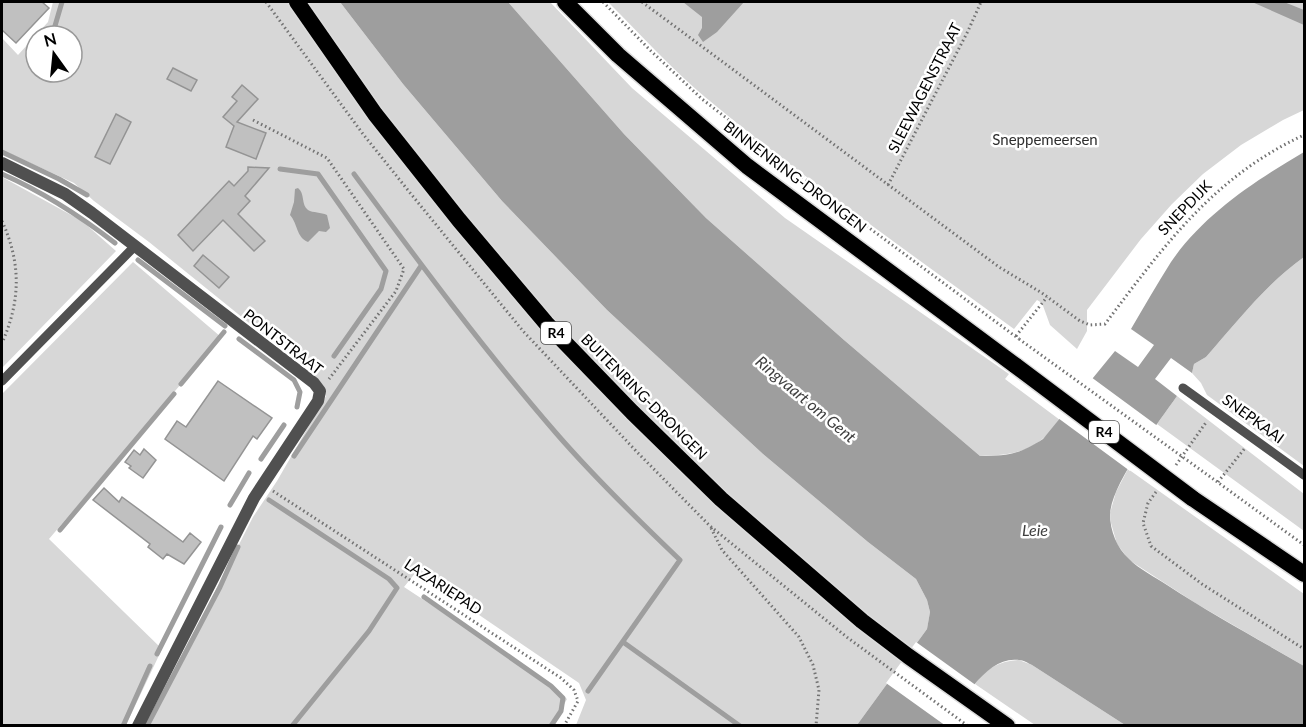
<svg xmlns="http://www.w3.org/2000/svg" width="1306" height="727" viewBox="0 0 1306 727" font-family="Lato,sans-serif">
	<rect width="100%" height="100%" fill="#fff"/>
	<path fill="#d7d7d7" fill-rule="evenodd" d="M 53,2 L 340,2 L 403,84 L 502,201 L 607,310 L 763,454 L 868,542 L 916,579 L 927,600 L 930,612 L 927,629 L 857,725 L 576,725 L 586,700 L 579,683 L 416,572 L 404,587 L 532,671 L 567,699 L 553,725 L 147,725 L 253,517 L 277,481 L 326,396 L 308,365 L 259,331 L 149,242 L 94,201 L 74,183 L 2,150 L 2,38 L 18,55 L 48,22 ZM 36,36 L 72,36 L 72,72 L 36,72 Z
		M 508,2 L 550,2 L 632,88 L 785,218 L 1009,374 L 1005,379 L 1060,420 C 1036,451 1019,455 980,456 L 844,340 L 706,218 L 624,134 Z
		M 608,2 L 1304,2 L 1304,110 L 1283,120 L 1241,145 L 1203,174 L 1172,204 L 1141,239 L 1087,310 L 1087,331 L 1077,349 L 1050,325 L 1042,303 L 1037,300 L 1014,329 C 910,253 804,179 705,97 C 671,68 640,34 608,2 Z
		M 2,177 L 82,221 L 116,251 L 2,368 Z
		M 1304,257 L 1304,466 L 1207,395 L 1201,383 L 1192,373 L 1194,364 L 1206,357 C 1237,322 1266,284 1304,257 Z
		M 133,262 L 221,337 L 49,539 L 162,649 L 126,725 L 2,725 L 2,394 Z
		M 1177,396 L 1304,494 L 1304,531 L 1157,424 Z
		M 1128,469 L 1304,594 L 1304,666 L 1197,604 L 1129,560 L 1117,544 L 1111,523 L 1110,513 L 1116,492 Z
		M 1019,660 L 1032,665 L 1125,725 L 1035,725 L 975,684 C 986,668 1000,661 1019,660 Z"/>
	<path fill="#9e9e9e" d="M 340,2 L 508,2 L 624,134 L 706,218 L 844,340 L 980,456 C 1008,456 1020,454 1043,439 L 1115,351 L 1138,367 L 1154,345 L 1131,329 C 1144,307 1157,284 1171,262 C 1204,214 1255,181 1304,152 L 1304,257 C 1266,284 1237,322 1206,357 L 1194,364 L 1192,373 L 1171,358 L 1155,379 L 1177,396 C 1158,423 1112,483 1110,514 C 1110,531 1117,548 1129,559 C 1139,569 1155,577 1167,585 C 1211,614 1258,639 1304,666 L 1304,725 L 1125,725 L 1032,665 C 1028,663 1023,660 1019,660 C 986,655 962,703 946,725 L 857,725 L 927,629 L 930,612 L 927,600 L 916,579 L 868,542 L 763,454 L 607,310 L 502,201 L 403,84 Z
		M 683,2 L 744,2 L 717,32 L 703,42 L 698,35 L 702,28 L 702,17 Z
		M 1252,2 L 1284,2 L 1304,10 L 1304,25 Z
		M 298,188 C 305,193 301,205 308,210 C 313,213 321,212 327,215 L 330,228 L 326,232 L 319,231 L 308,242 C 296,237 298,224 290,215 L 294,202 L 295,189 Z"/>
	<path fill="#fff" d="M 1091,377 L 1159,427 L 1130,471 L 1058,418 Z
		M 916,642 L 977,686 L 949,726 L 946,726 L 886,683 Z"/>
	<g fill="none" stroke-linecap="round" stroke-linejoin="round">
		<path stroke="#9e9e9e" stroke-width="5" d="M 52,36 L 62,2
			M 2,152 L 59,179 L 87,195
			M 280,169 L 318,174 L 386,271 L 381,289 L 334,356
			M 2,174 C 43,192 80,216 115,243
			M 354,174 C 419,262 484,350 556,433 C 595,478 637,519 680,560 L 588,691
			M 138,260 L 225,326
			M 239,339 L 294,380 L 300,392 L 297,407
			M 181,384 L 224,332
			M 294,456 L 421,266
			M 261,459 L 284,425
			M 269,500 L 389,579 L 397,588 L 369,631 L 292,726
			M 230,505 L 249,473
			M 60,530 L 174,394
			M 424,597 L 551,686 L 563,698 L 561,711 L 551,726
			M 623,642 L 740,726
			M 157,654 L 221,527
			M 123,726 L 150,666
			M 147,726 L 220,587 L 238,547"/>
	</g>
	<path fill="#c0c0c0" stroke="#949494" stroke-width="1.5" d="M 2,2 L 42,2 L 49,8 L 16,43 L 2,30 Z
		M 173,68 L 197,80 L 191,91 L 167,79 Z
		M 242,85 L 258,99 L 237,122 L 266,133 L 256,159 L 226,147 L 234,126 L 223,117 L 237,101 L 232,97 Z
		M 116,114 L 131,122 L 110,164 L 95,157 Z
		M 248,167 L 269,168 L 245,196 L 250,201 L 238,214 L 265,241 L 254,251 L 223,220 L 193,251 L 178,235 L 229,181 L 234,186 L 248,171 Z
		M 203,255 L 229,277 L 219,288 L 194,266 Z
		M 218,381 L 272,418 L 257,439 L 253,436 L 224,481 L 165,439 L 177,421 L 186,427 Z
		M 144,449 L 156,460 L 143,478 L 129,468 L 131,466 L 125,462 L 134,450 L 140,455 Z
		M 104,488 L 119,502 L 122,497 L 183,542 L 190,533 L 201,542 L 184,564 L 167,554 L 163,559 L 148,547 L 150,544 L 93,500 Z"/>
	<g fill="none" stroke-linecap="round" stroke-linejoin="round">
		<defs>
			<path id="trunk" d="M 297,2 L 375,114 L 459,220 L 546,323 L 632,412 L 721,499 L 862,621 L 908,656 L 1007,726
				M 565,2 L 618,55 L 747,166 L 1016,366
				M 1192,498 L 1304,574"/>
		</defs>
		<use href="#trunk" stroke="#dbdbdb" stroke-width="19"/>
		<path stroke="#727272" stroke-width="3" stroke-dasharray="1.5 3" stroke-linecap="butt" d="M 266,2 L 363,134 L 411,194 L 523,331 L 637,452 L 710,526 L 848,638 L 968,726
			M 603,2 L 651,51 L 702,99 L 841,207 L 1019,339
			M 642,2 L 999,267 L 1042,293 L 1080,321 L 1090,325 L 1105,324 C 1164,246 1213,177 1304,135
			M 253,120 L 327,158 L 404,269 L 396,291 L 329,379
			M 888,185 L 968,31 L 981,2
			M 2,221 C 21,263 21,300 2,343
			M 1016,336 L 1047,297
			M 1176,465 L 1207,421
			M 1216,481 L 1304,545
			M 1218,482 L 1245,448
			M 273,491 L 561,678 L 574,690 L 578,701 L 564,726
			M 1156,492 L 1148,503 L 1143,523 L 1151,546 L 1202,584 L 1304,649
			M 711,528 L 722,550 L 799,637 L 813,665 L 819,690 L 816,726"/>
		<path stroke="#505050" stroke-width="9" d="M 2,381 L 135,246
			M 1183,388 L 1304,475"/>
		<path stroke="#505050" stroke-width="12" d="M 2,163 L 65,194 L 92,213 L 314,383 L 320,391 L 318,401 L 254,498 L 138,726"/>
		<use href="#trunk" stroke="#000" stroke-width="16"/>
		<defs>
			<path id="trunk-bridge" d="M 1016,366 L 1192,498"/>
		</defs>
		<use href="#trunk-bridge" stroke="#dbdbdb" stroke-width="19" stroke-linecap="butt"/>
		<path stroke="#727272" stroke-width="3" stroke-dasharray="1.5 3" stroke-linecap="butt" d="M 1019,339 L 1216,481"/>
		<use href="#trunk-bridge" stroke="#000" stroke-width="16"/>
	</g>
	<g text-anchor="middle" stroke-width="5" stroke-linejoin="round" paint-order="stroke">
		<g fill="#fff" stroke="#4c4c4c" stroke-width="1.5">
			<rect x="541" y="322" width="30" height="22" rx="4.5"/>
			<rect x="1089" y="421" width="30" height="22" rx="4.5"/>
		</g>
		<g font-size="14" font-weight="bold" fill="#000">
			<text x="556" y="338">R4</text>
			<text x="1104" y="437">R4</text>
		</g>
		<g font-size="15" fill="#000" stroke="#fff">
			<text transform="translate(925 88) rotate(-63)" y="5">SLEEWAGENSTRAAT</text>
			<text transform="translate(795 177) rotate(37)" y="5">BINNENRING-DRONGEN</text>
			<text transform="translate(1185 208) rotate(-46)" y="5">SNEPDIJK</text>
			<text transform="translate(283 342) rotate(38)" y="5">PONTSTRAAT</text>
			<text transform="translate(644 397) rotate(45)" y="5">BUITENRING-DRONGEN</text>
			<text transform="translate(1253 419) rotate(36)" y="5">SNEPKAAI</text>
			<text transform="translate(443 587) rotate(33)" y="5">LAZARIEPAD</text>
		</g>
		<g font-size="15" fill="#2e2e2e" stroke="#fff">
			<text x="1045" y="145">Sneppemeersen</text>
		</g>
		<g font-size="16" font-style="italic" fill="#3f3f3f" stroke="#fff">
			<text transform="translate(806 399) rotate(40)" y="6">Ringvaart om Gent</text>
			<text x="1035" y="536">Leie</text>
		</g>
	</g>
	<rect width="1306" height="727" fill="none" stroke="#000000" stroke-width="6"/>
	<g transform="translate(54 54) rotate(345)"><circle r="28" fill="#ffffff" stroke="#999999" stroke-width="1.5"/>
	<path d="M0-4.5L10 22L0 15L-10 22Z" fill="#000000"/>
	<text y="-9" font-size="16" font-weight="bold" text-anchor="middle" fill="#000000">N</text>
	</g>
</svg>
